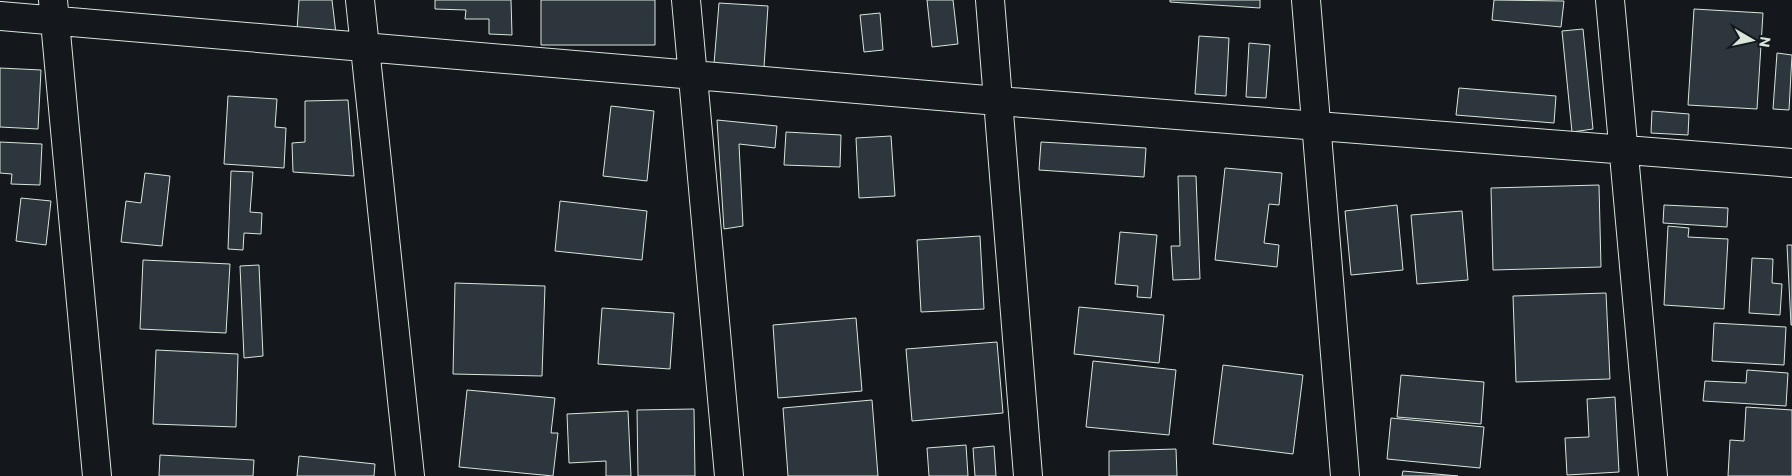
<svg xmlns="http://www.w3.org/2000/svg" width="1792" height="476" viewBox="0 0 1792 476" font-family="Commissioner,sans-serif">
	<rect width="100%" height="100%" fill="#14181c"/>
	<path fill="#2c363c" stroke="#d8e6dc" d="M 299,0 L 332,0 L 336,34 L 297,30 Z
		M 435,0 L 511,0 L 512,35 L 489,34 L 489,19 L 465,19 L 466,10 L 435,9 Z
		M 541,0 L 655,0 L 655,45 L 541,45 Z
		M 927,0 L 953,0 L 958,44 L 932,47 Z
		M 1170,0 L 1260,0 L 1260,8 L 1170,2 Z
		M 1494,0 L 1564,1 L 1561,27 L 1492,20 Z
		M 719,3 L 768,6 L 764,67 L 714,64 Z
		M 1694,9 L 1763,13 L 1757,109 L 1688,105 Z
		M 880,13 L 883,50 L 864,52 L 860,15 Z
		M 1583,29 L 1593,129 L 1572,132 L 1562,31 Z
		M 1199,36 L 1229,38 L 1226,96 L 1195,94 Z
		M 1249,43 L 1270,45 L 1266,98 L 1246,97 Z
		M 1777,53 L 1792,55 L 1789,110 L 1773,109 Z
		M 0,68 L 41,70 L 38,129 L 0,127 Z
		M 1459,88 L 1556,96 L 1554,123 L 1456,115 Z
		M 228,96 L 277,99 L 275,127 L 286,128 L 284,168 L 224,164 Z
		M 348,100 L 354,176 L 293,172 L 292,143 L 305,142 L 305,101 Z
		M 611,106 L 654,111 L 647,181 L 603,176 Z
		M 1652,111 L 1689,114 L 1688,135 L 1651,133 Z
		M 717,120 L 777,126 L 775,148 L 739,144 L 743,226 L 724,229 Z
		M 786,132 L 841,135 L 840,167 L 784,165 Z
		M 891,136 L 895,196 L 859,198 L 856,138 Z
		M 0,142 L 42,144 L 40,185 L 11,184 L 12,174 L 0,173 Z
		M 1041,142 L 1146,148 L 1144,177 L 1039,170 Z
		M 1225,168 L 1282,173 L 1279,205 L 1269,204 L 1264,243 L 1279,245 L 1277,267 L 1215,260 Z
		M 231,171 L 253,172 L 250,212 L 262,213 L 261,234 L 244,233 L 243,250 L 228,249 Z
		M 145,173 L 170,176 L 162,246 L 121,242 L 126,201 L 141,203 Z
		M 1178,176 L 1196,176 L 1200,279 L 1173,280 L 1171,246 L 1180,246 Z
		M 1599,185 L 1601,267 L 1493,270 L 1491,188 Z
		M 21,198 L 51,201 L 46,245 L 16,241 Z
		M 560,201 L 647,211 L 642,260 L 555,251 Z
		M 1397,205 L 1403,270 L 1351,275 L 1345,211 Z
		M 1664,205 L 1728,208 L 1727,227 L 1663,223 Z
		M 1462,211 L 1468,280 L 1417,284 L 1411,215 Z
		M 1668,226 L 1689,228 L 1688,237 L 1728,239 L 1724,309 L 1664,305 Z
		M 1120,232 L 1157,235 L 1151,298 L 1137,297 L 1138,286 L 1115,284 Z
		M 980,236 L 984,309 L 921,312 L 917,240 Z
		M 1787,245 L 1792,245 L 1792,325 L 1791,325 Z
		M 1752,258 L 1773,259 L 1772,283 L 1782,284 L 1780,315 L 1749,313 Z
		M 143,260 L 230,264 L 226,333 L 140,329 Z
		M 259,265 L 263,356 L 244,358 L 240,266 Z
		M 455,283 L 545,286 L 542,376 L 453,374 Z
		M 1606,293 L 1610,379 L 1516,382 L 1513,296 Z
		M 1079,307 L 1164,315 L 1159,363 L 1074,354 Z
		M 602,308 L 674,313 L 670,369 L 598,364 Z
		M 856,318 L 862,391 L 778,398 L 773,325 Z
		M 1714,323 L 1786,327 L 1784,365 L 1712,361 Z
		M 997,342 L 1003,413 L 912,421 L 906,349 Z
		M 156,350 L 238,354 L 236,427 L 153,424 Z
		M 1093,361 L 1176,370 L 1169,435 L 1086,427 Z
		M 1223,365 L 1303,375 L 1293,454 L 1213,444 Z
		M 1747,370 L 1788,373 L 1786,406 L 1703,401 L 1705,381 L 1746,383 Z
		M 1401,375 L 1484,382 L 1481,424 L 1397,417 Z
		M 467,390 L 555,398 L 551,433 L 558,433 L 553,476 L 459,467 Z
		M 1615,397 L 1619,472 L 1567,475 L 1565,438 L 1589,437 L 1587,399 Z
		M 872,400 L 878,476 L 788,476 L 783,408 Z
		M 1746,407 L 1792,410 L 1792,476 L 1728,476 L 1730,440 L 1744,441 Z
		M 694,409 L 695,476 L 638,476 L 637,410 Z
		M 628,411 L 631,476 L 606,476 L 606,461 L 569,463 L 567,414 Z
		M 1391,418 L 1484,427 L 1480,468 L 1387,459 Z
		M 966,445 L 968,476 L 929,476 L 927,448 Z
		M 994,446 L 996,476 L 975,476 L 973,448 Z
		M 1176,449 L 1177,476 L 1109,476 L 1109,451 Z
		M 160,455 L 254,460 L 253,476 L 159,476 Z
		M 299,456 L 375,464 L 374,476 L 297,476 Z
		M 1403,471 L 1458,476 L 1402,476 Z"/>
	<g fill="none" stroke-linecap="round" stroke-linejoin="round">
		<defs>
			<path id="minor" d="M 53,0 L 97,476
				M 360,0 L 410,476
				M 686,0 L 729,476
				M 990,0 L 1028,476
				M 1306,0 L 1345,476
				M 1610,0 L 1653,476
				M 0,16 L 998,101 L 1792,163"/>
		</defs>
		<use href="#minor" stroke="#d8e6dc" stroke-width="30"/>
		<use href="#minor" stroke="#14181c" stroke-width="28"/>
	</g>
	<g transform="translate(1752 40) rotate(99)" stroke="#14181c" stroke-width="4" paint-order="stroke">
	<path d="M0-4L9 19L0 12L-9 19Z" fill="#d8e6dc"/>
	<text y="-8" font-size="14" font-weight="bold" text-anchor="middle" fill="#d8e6dc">N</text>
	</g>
</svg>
